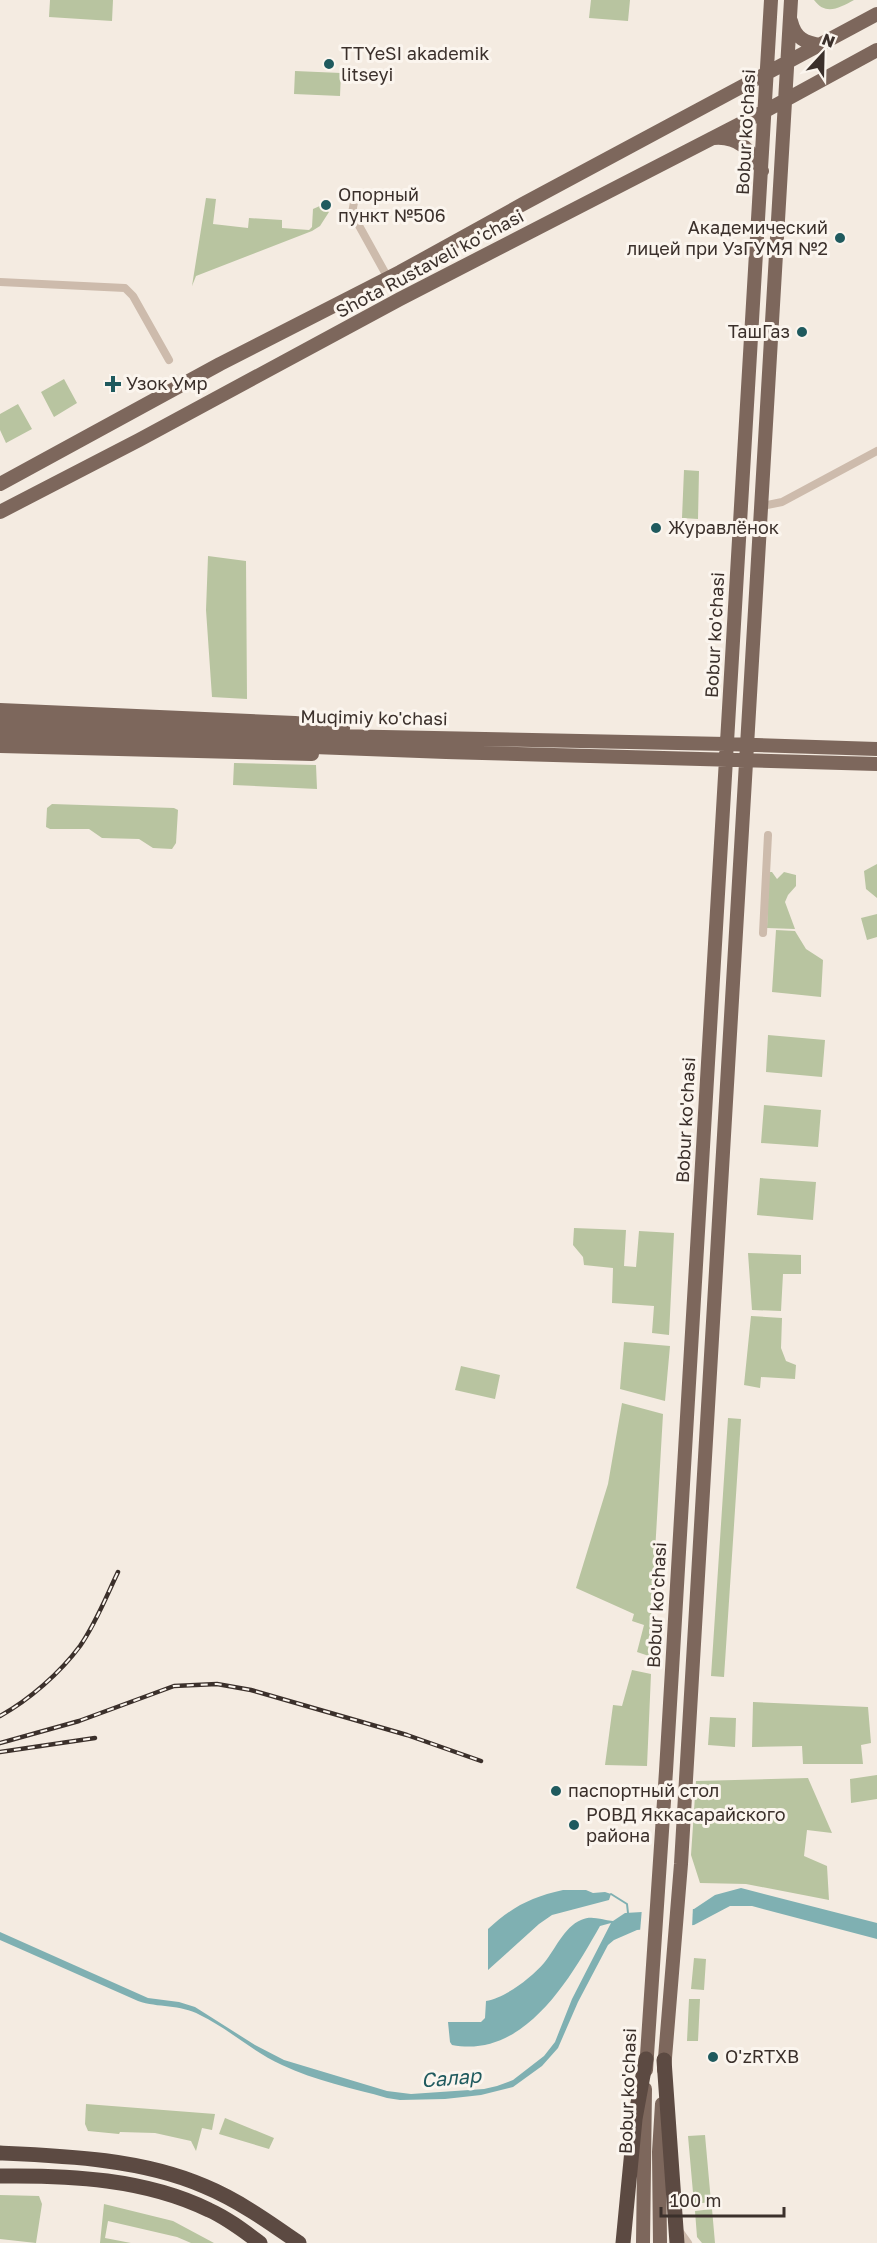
<svg xmlns="http://www.w3.org/2000/svg" width="877" height="2243" viewBox="0 0 877 2243" font-family="'Golos Text',sans-serif">
	<rect width="100%" height="100%" fill="#f4ebe1"/>
	<path fill="#b8c4a0" d="M 50,0 L 113,0 L 112,21 L 49,17 Z
		M 591,0 L 630,0 L 628,21 L 589,18 Z
		M 814,0 L 854,0 C 839,8 826,16 814,0 Z
		M 295,71 L 341,73 L 340,96 L 294,94 Z
		M 206,198 L 216,199 L 213,224 L 248,228 L 249,218 L 282,220 L 282,228 L 309,230 L 312,227 L 313,209 L 322,205 L 329,212 L 320,226 L 312,231 L 196,276 L 192,286 Z
		M 64,379 L 77,403 L 54,417 L 41,392 Z
		M 18,404 L 32,429 L 6,443 L 0,430 L 0,414 Z
		M 684,470 L 699,471 L 698,519 L 682,518 Z
		M 208,556 L 246,561 L 247,699 L 212,697 L 206,610 Z
		M 234,763 L 316,765 L 317,789 L 233,785 Z
		M 52,804 L 174,808 L 178,810 L 176,843 L 172,849 L 153,848 L 139,839 L 102,838 L 89,829 L 50,829 L 46,827 L 47,808 Z
		M 877,864 L 877,898 L 866,889 L 864,871 Z
		M 769,872 L 772,872 L 777,879 L 784,872 L 796,875 L 796,886 L 788,895 L 785,902 L 795,929 L 767,928 Z
		M 877,914 L 877,937 L 867,940 L 861,918 Z
		M 776,930 L 795,931 L 806,949 L 823,960 L 821,997 L 772,992 Z
		M 768,1035 L 825,1040 L 822,1077 L 766,1072 Z
		M 764,1105 L 821,1110 L 818,1147 L 761,1143 Z
		M 760,1178 L 816,1182 L 813,1220 L 757,1215 Z
		M 574,1228 L 626,1230 L 624,1266 L 636,1267 L 639,1231 L 674,1233 L 669,1335 L 652,1333 L 654,1306 L 612,1303 L 613,1268 L 584,1265 L 583,1257 L 573,1245 Z
		M 748,1253 L 801,1255 L 801,1274 L 783,1274 L 781,1311 L 752,1310 Z
		M 751,1316 L 782,1318 L 781,1348 L 786,1361 L 796,1365 L 795,1379 L 761,1377 L 760,1388 L 744,1385 Z
		M 624,1342 L 670,1346 L 665,1401 L 620,1389 Z
		M 461,1366 L 500,1375 L 495,1399 L 455,1390 Z
		M 622,1403 L 663,1414 L 649,1656 L 637,1652 L 644,1625 L 632,1621 L 634,1614 L 576,1588 L 608,1484 Z
		M 728,1418 L 741,1419 L 724,1677 L 711,1676 Z
		M 632,1670 L 651,1674 L 647,1766 L 605,1765 L 613,1705 L 622,1706 Z
		M 753,1702 L 868,1707 L 871,1743 L 861,1745 L 863,1764 L 803,1764 L 802,1746 L 752,1747 Z
		M 710,1717 L 736,1718 L 735,1747 L 708,1745 Z
		M 877,1775 L 877,1799 L 851,1803 L 850,1779 Z
		M 808,1778 L 832,1833 L 807,1830 L 804,1856 L 827,1866 L 829,1900 L 746,1884 L 700,1883 L 691,1855 L 696,1781 Z
		M 694,1958 L 706,1959 L 704,1990 L 691,1989 Z
		M 689,1999 L 700,1999 L 698,2041 L 687,2041 Z
		M 86,2104 L 215,2114 L 212,2130 L 202,2128 L 196,2151 L 191,2141 L 155,2133 L 120,2132 L 119,2134 L 88,2131 L 85,2124 Z
		M 225,2118 L 274,2138 L 269,2149 L 219,2134 Z
		M 705,2135 L 711,2202 L 694,2204 L 688,2136 Z
		M 0,2195 L 39,2196 L 42,2204 L 36,2243 L 0,2239 Z
		M 104,2204 L 173,2221 L 214,2243 L 191,2243 L 177,2237 L 108,2221 L 105,2238 L 131,2243 L 100,2243 Z
		M 712,2209 L 715,2243 L 702,2243 L 697,2237 L 695,2211 Z"/>
	<path fill="#7fb0b2" d="M 741,1888 L 877,1923 L 877,1939 L 752,1906 L 730,1906 L 694,1925 L 637,1930 L 614,1940 L 608,1945 L 578,2002 L 558,2048 L 542,2066 L 513,2087 L 481,2095 L 445,2099 L 400,2100 L 387,2098 C 353,2088 315,2081 282,2065 C 253,2052 229,2029 200,2015 C 180,2004 158,2008 138,2001 L 0,1940 L 0,1932 L 148,1998 L 179,2002 L 195,2007 L 255,2045 L 284,2060 L 387,2091 L 411,2094 L 484,2089 L 497,2086 L 513,2080 L 544,2056 L 555,2042 L 572,1999 L 611,1923 L 600,1926 C 570,1979 524,2059 452,2045 L 450,2042 L 448,2022 L 481,2022 L 485,2018 L 486,2001 C 505,1998 531,1978 544,1963 C 555,1950 564,1927 581,1920 C 592,1915 601,1920 613,1921 L 625,1913 L 694,1909 L 715,1895 Z
		M 563,1890 L 586,1890 L 593,1893 L 605,1892 L 611,1894 L 609,1900 L 552,1915 L 539,1924 L 488,1970 L 488,1929 C 512,1907 531,1897 563,1890 Z"/>
	<path fill="#f4ebe1" d="M 693,1906 L 692,1928 L 640,1932 L 642,1908 Z"/>
	<g fill="none" stroke-linecap="round" stroke-linejoin="round">
		<path stroke="#7fb0b2" stroke-width="2" d="M 611,1894 L 627,1904 L 628,1913"/>
		<path stroke="#cdbbac" stroke-width="8" d="M 355,197 L 352,213 L 388,278
			M 0,282 L 125,288 L 133,296 L 169,360
			M 762,506 L 782,502 L 877,451
			M 763,933 L 768,835
			M 678,2229 L 688,2243"/>
		<path stroke="#7d675c" stroke-width="14" d="M 791,21 C 795,38 805,43 821,45
			M 714,138 C 738,136 752,150 762,171
			M 0,484 L 220,364 L 400,272 L 523,204 L 877,14
			M 0,512 L 139,440 L 400,299 L 765,111 L 877,50
			M 0,710 L 295,723 L 343,728
			M 0,724 L 333,736 L 726,744 L 877,749
			M 0,735 L 446,752 L 877,764
			M 0,746 L 312,754
			M 646,2070 L 666,1771 L 771,0
			M 664,2070 L 681,1864 L 791,0
			M 643,2243 L 645,2089
			M 660,2243 L 659,2152 L 662,2104"/>
		<path stroke="#5c4a42" stroke-width="15" d="M 664,2060 L 677,2243
			M 0,2153 C 67,2156 142,2159 204,2186 C 238,2200 269,2222 299,2243
			M 0,2176 C 70,2175 146,2179 209,2210 C 227,2218 244,2231 260,2243
			M 623,2243 L 635,2119 L 646,2059"/>
		<defs>
			<path id="rail" d="M 0,1716 C 29,1700 60,1673 80,1646 C 96,1623 106,1597 118,1572
				M 0,1743 L 79,1721 L 174,1686 L 217,1684 L 251,1690 L 407,1735 L 481,1761
				M 0,1752 L 95,1738"/>
		</defs>
		<use href="#rail" stroke="#3b302b" stroke-width="4.5"/>
		<use href="#rail" stroke="#fbf5ee" stroke-width="2" stroke-dasharray="7" stroke-linecap="butt"/>
	</g>
	<g fill="#1f5a5e" stroke="#fbf5ee" stroke-width="2">
		<circle cx="329" cy="64" r="6"/>
		<circle cx="326" cy="205" r="6"/>
		<circle cx="840" cy="238" r="6"/>
		<circle cx="802" cy="332" r="6"/>
		<path d="M110 375h6v6h6v6h-6v6h-6v-6h-6v-6h6z"/>
		<circle cx="656" cy="528" r="6"/>
		<circle cx="556" cy="1791" r="6"/>
		<circle cx="574" cy="1825" r="6"/>
		<circle cx="713" cy="2057" r="6"/>
	</g>
	<g text-anchor="middle" stroke-width="6" stroke-linejoin="round" paint-order="stroke">
		<g font-size="18" fill="#3b302b" stroke="#fbf5ee" text-anchor="start">
			<text x="341" y="60">TTYeSI akademik<tspan x="341" dy="21">litseyi</tspan></text>
			<text x="338" y="201">Опорный<tspan x="338" dy="21">пункт №506</tspan></text>
			<text x="828" y="234" text-anchor="end">Академический<tspan x="828" dy="21">лицей при УзГУМЯ №2</tspan></text>
			<text x="790" y="338" text-anchor="end">ТашГаз</text>
			<text x="126" y="390">Узок Умр</text>
			<text x="668" y="534">Журавлёнок</text>
			<text x="568" y="1797">паспортный стол</text>
			<text x="586" y="1821">РОВД Яккасарайского<tspan x="586" dy="21">района</tspan></text>
			<text x="725" y="2063">O'zRTXB</text>
		</g>
		<g font-size="18" fill="#3b302b" stroke="#fbf5ee">
			<text transform="translate(746 132) rotate(-87)" y="6">Bobur ko'chasi</text>
			<text transform="translate(430 264) rotate(-28)" y="6">Shota Rustaveli ko'chasi</text>
			<text transform="translate(715 635) rotate(-87)" y="6">Bobur ko'chasi</text>
			<text transform="translate(374 718) rotate(1)" y="6">Muqimiy ko'chasi</text>
			<text transform="translate(686 1120) rotate(-87)" y="6">Bobur ko'chasi</text>
			<text transform="translate(657 1605) rotate(-87)" y="6">Bobur ko'chasi</text>
			<text transform="translate(628 2091) rotate(-88)" y="6">Bobur ko'chasi</text>
		</g>
		<g font-size="20" font-style="italic" fill="#1f5a5e" stroke="#fbf5ee">
			<text transform="translate(451 2078) rotate(-5)" y="7">Салар</text>
		</g>
	</g>
	<g transform="translate(823 54) rotate(22)" stroke="#fbf5ee" stroke-width="4.5" paint-order="stroke">
	<path d="M0-4.5L10 22L0 15L-10 22Z" fill="#3b302b"/>
	<text y="-9" font-size="16" font-weight="bold" text-anchor="middle" fill="#3b302b">N</text>
	</g>
	<path d="M661 2207v9h123v-9" fill="none" stroke="#3b302b" stroke-width="3"/>
	<text x="670" y="2207" font-size="18" fill="#3b302b" stroke="#fbf5ee" stroke-width="4.5" paint-order="stroke">100 m</text>
</svg>
